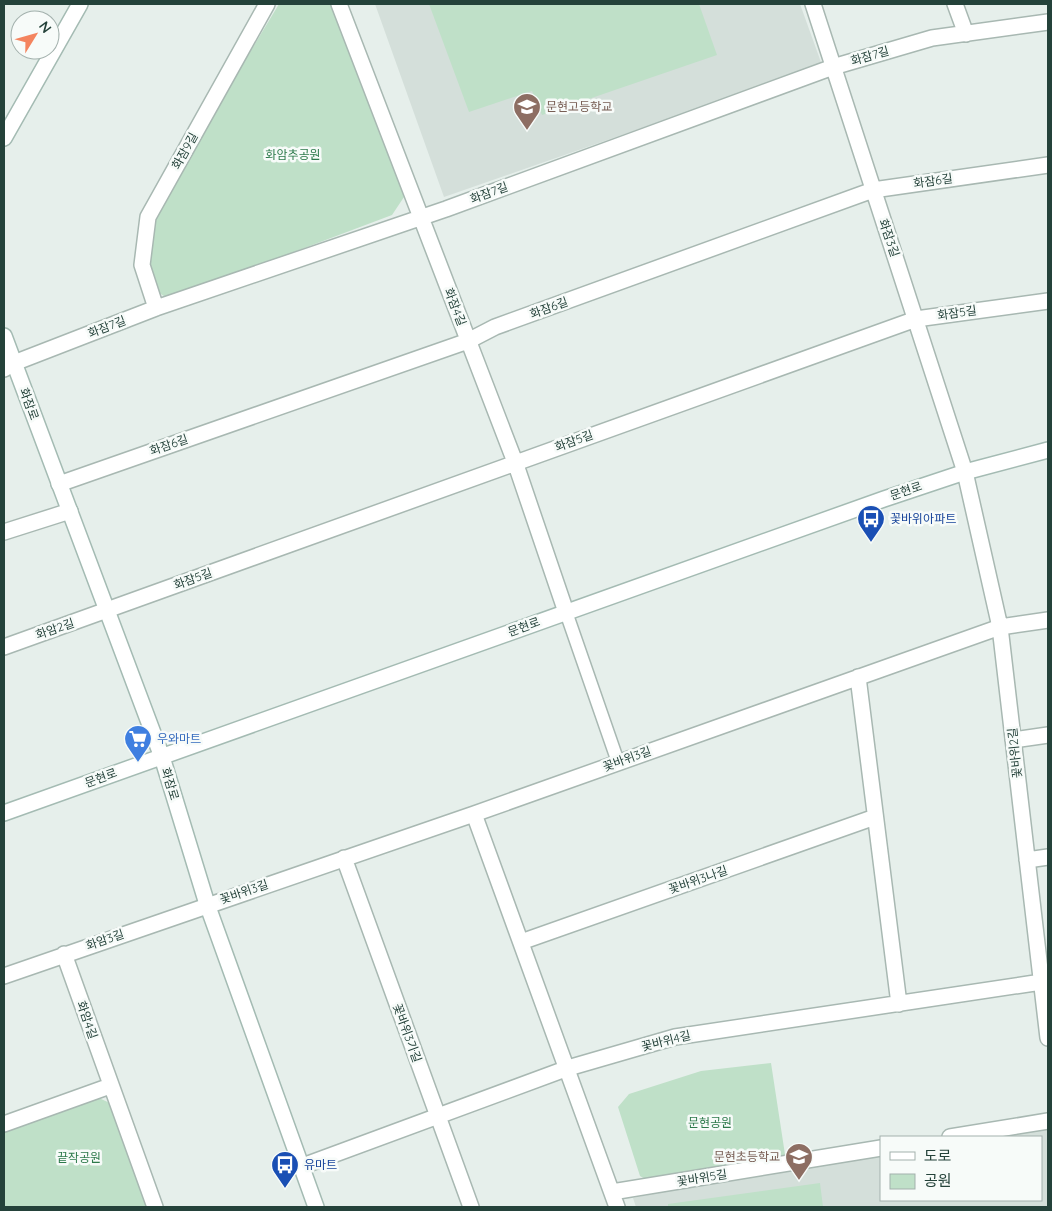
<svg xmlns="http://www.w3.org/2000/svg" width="1052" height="1211" viewBox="0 0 1052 1211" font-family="Quicksand,'Noto Sans KR',sans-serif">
	<rect width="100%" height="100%" fill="#e6efeb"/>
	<path fill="#d4dfda" d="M 375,4 L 800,4 L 822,65 L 444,197 Z
		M 1048,1128 L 1048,1207 L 636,1207 L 633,1198 L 804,1164 L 881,1153 L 881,1200 L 1041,1200 L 1041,1137 L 988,1137 Z"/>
	<path fill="#bfe0c8" d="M 279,4 L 335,4 L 404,197 L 392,215 L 169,299 L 154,290 L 140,235 Z
		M 429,4 L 699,4 L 717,55 L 542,115 L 532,91 L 469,112 Z
		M 771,1063 L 786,1161 L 657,1186 L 640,1176 L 618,1107 L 629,1094 L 701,1071 Z
		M 99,1098 L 114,1105 L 148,1207 L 4,1207 L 4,1132 Z
		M 820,1183 L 823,1207 L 668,1207 L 668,1204 Z"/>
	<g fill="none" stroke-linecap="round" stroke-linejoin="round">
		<defs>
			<path id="lane" d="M 566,612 L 618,762"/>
			<path id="street" d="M 339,4 L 515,462 L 566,612
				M 813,4 L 965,472 L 1000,627 L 1048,1038
				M 955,4 L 966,34
				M 156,308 L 142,265 L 148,217 L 267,4
				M 4,369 L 14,363 L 156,308 L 446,209 L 833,67 L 932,38 L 1048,22
				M 59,484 L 468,341 L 495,327 L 873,190 L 1048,165
				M 4,532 L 70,511
				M 4,647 L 916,319 L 1048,301
				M 858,677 L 899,1004
				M 1013,740 L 1048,735
				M 474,814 L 617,1207
				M 344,858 L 471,1207
				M 1027,860 L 1048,857
				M 521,942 L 875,817
				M 64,954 L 155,1207
				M 4,976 L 474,814 L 1000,627 L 1048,620
				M 4,1124 L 110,1086
				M 950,1137 L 1048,1121
				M 300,1167 L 568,1068 L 675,1037 L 1048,981
				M 612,1192 L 881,1148"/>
			<path id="secondary" d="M 4,138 L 80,4
				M 4,336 L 162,757 L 207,904 L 316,1207
				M 4,813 L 884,499 L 965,472 L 1048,450"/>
		</defs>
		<use href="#lane" stroke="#a8b8b2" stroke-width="15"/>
		<use href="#street" stroke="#a8b8b2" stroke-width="18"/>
		<use href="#secondary" stroke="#a4bbb3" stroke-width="18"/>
		<use href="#lane" stroke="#fff" stroke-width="12"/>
		<use href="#street" stroke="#fff" stroke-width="15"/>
		<use href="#secondary" stroke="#fff" stroke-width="15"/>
	</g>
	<defs>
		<symbol id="school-pin" viewBox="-11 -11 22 30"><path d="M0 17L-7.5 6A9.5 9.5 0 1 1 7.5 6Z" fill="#8d6e63" stroke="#f7fbf9"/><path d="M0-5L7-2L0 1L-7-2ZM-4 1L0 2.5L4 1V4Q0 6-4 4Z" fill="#fff"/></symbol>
		<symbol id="bus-pin" viewBox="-11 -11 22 30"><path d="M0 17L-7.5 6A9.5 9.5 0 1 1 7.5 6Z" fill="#1a4fb4" stroke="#f7fbf9"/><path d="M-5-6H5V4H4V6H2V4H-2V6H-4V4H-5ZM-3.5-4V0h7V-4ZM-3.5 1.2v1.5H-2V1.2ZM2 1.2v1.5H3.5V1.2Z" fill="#fff"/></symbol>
		<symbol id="supermarket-pin" viewBox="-11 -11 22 30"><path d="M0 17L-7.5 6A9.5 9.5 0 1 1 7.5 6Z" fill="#3f7fe0" stroke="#f7fbf9"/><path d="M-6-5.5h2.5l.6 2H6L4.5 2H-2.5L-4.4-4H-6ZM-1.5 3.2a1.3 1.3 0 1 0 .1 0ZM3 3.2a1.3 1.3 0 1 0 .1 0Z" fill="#fff"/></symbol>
	</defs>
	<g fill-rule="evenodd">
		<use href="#school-pin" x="511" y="91" width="32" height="43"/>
		<use href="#bus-pin" x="855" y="503" width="32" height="43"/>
		<use href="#supermarket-pin" x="122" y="723" width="32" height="43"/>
		<use href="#school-pin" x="783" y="1141" width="32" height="43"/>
		<use href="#bus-pin" x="269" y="1149" width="32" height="43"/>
	</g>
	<g text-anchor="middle" stroke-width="5" stroke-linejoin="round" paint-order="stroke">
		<g font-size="12" fill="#24423a" stroke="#f7fbf9">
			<text transform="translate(870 56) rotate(-16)" y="4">화잠7길</text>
			<text transform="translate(185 151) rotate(-61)" y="4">화잠9길</text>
			<text transform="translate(933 181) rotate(-8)" y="4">화잠6길</text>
			<text transform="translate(489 193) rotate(-20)" y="4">화잠7길</text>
			<text transform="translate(889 238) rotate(71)" y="4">화잠3길</text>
			<text transform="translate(455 307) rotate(69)" y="4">화잠4길</text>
			<text transform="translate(549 308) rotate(-20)" y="4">화잠6길</text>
			<text transform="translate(957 313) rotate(-8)" y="4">화잠5길</text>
			<text transform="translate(107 327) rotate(-21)" y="4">화잠7길</text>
			<text transform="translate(29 404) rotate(70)" y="4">화잠로</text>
			<text transform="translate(574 441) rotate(-20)" y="4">화잠5길</text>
			<text transform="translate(169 445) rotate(-19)" y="4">화잠6길</text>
			<text transform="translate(906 491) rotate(-19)" y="4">문현로</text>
			<text transform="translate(193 579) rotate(-20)" y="4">화잠5길</text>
			<text transform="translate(524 627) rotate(-20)" y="4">문현로</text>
			<text transform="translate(55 629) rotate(-19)" y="4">화암2길</text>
			<text transform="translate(1015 753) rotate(-96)" y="4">꽃바위2길</text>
			<text transform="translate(627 759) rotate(-20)" y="4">꽃바위3길</text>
			<text transform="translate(101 778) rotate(-20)" y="4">문현로</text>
			<text transform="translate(170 784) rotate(73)" y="4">화잠로</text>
			<text transform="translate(698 880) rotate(-19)" y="4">꽃바위3나길</text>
			<text transform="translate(244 892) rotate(-19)" y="4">꽃바위3길</text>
			<text transform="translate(105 940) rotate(-19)" y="4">화암3길</text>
			<text transform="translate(87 1020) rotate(71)" y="4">화암4길</text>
			<text transform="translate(407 1033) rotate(70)" y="4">꽃바위3가길</text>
			<text transform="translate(666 1041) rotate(-14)" y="4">꽃바위4길</text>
			<text transform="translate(702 1178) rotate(-9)" y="4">꽃바위5길</text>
		</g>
		<g font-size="12" fill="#785e54" stroke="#f7fbf9" text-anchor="start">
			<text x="546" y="111">문현고등학교</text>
			<text x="780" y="1161" text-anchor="end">문현초등학교</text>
		</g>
		<g font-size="12" fill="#2d7a4b" stroke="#f7fbf9">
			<text x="293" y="159">화암추공원</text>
			<text x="710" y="1127">문현공원</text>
			<text x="79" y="1162">끝작공원</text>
		</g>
		<g font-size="12" fill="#164399" stroke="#f7fbf9" text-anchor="start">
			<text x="890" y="523">꽃바위아파트</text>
			<text x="304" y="1169">유마트</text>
		</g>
		<g font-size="12" fill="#366cbe" stroke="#f7fbf9" text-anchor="start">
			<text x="157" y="743">우와마트</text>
		</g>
	</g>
	<rect width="1052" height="1211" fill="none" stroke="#24423a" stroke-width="10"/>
	<rect x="880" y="1136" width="162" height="65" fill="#f7fbf9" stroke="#a3b1ad"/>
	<rect x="890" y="1152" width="25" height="8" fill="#ffffff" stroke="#a3b1ad"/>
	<text x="924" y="1161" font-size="15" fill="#24423a">도로</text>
	<rect x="890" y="1174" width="25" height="15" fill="#bfe0c8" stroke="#a3b1ad"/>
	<text x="924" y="1186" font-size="15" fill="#24423a">공원</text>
	<g transform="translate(35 35) rotate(53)"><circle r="24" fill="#f7fbf9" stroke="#a3b1ad"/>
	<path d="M0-4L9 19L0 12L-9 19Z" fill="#f4845f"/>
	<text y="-8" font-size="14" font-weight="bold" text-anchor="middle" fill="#24423a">N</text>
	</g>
</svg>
